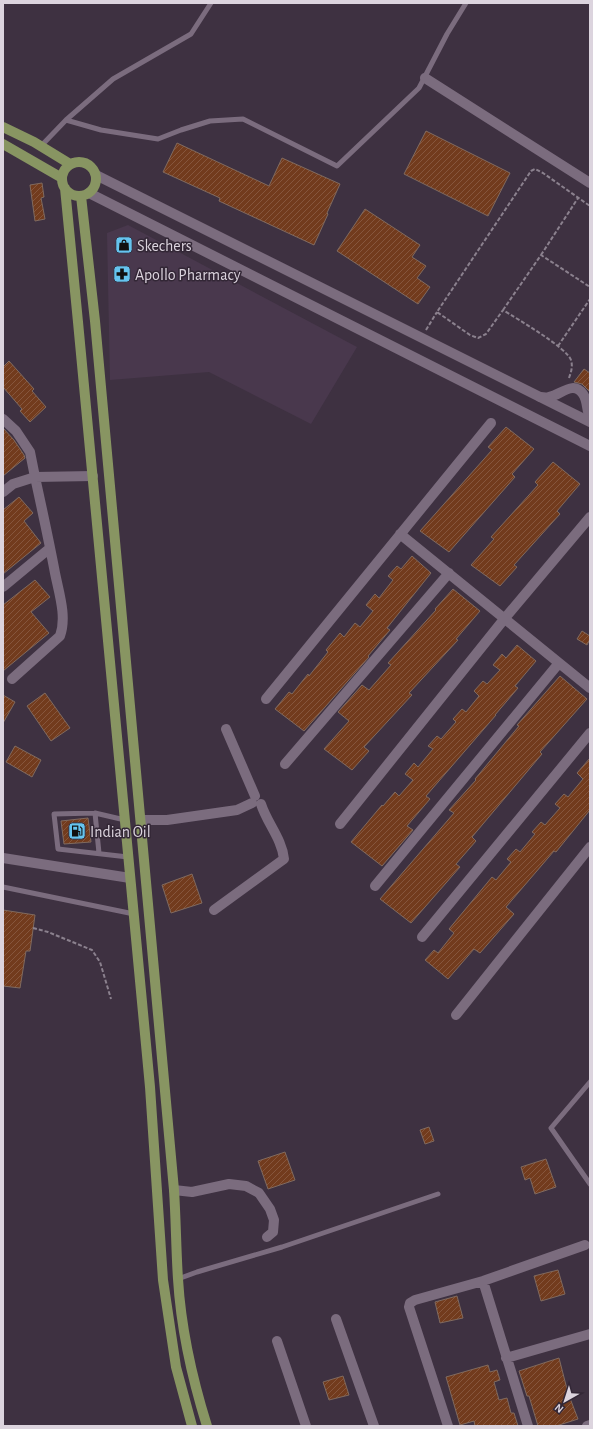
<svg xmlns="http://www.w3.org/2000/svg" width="593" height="1429" viewBox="0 0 593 1429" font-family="'Alegreya Sans',sans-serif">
	<defs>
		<pattern id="building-hatch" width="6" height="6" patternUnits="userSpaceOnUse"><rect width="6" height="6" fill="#723b1d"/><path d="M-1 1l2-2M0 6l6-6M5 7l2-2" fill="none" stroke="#86563d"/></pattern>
	</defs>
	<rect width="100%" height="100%" fill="#3e3141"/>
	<path fill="#49384d" d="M 128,225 L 357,347 L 311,424 L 209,372 L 110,380 L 107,233 Z"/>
	<path fill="url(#building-hatch)" stroke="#806a5f" d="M 426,131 L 510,173 L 488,216 L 404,174 Z
		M 177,143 L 269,186 L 282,158 L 340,184 L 327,213 L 328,214 L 314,245 L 219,201 L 220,198 L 163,172 Z
		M 42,183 L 44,197 L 41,198 L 45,219 L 35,221 L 30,185 Z
		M 365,209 L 420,245 L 412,257 L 426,266 L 417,278 L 430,287 L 418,304 L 337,251 Z
		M 9,361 L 34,389 L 32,391 L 46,407 L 30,422 L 20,411 L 22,409 L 3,387 L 3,367 Z
		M 584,369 L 590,373 L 590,392 L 582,384 L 574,382 Z
		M 506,427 L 534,449 L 512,474 L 515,477 L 449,552 L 420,531 L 492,450 L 488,447 Z
		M 3,428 L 14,440 L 24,455 L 25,458 L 3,476 Z
		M 553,462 L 580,484 L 557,511 L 560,514 L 514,565 L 517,567 L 500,586 L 471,565 L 494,539 L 491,537 L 538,485 L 535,482 Z
		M 19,497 L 33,513 L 24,521 L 41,543 L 3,574 L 3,510 Z
		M 412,556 L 431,573 L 387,628 L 390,630 L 368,656 L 369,657 L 304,731 L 275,709 L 289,692 L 292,694 L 308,674 L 309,676 L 328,652 L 326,650 L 340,633 L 344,637 L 355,623 L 360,627 L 373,611 L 366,605 L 375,594 L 379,598 L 393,580 L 388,576 L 397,566 L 401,569 Z
		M 35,580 L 50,597 L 31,612 L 49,633 L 3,671 L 3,605 Z
		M 453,589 L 480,611 L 456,639 L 458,640 L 409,693 L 412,695 L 364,747 L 369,751 L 352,770 L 324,749 L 349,721 L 338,712 L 362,685 L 369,690 L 391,665 L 388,663 L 436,610 L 435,609 Z
		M 582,631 L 590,636 L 590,639 L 587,645 L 577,639 Z
		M 517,645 L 536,661 L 515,686 L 518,688 L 495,715 L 496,715 L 426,796 L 430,799 L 407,826 L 413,830 L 382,866 L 351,842 L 382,805 L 383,806 L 395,792 L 399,796 L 413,780 L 405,774 L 414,763 L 418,767 L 433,749 L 428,746 L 437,736 L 441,739 L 456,722 L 453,719 L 462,709 L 466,712 L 479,696 L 474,691 L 483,681 L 487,684 L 500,670 L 493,665 L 502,654 L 506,658 Z
		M 560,676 L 587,699 L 540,752 L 542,754 L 472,837 L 476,841 L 456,864 L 460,867 L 411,923 L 380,899 L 454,813 L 449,810 L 476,780 L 475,779 L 519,726 L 517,725 Z
		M 45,693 L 70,728 L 51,741 L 27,706 Z
		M 3,695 L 15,702 L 3,723 Z
		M 15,746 L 41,760 L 32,777 L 6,762 Z
		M 590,758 L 590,810 L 556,852 L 554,851 L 506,907 L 514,914 L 480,953 L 474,949 L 448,979 L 425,960 L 434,950 L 438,953 L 454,933 L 449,929 L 492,877 L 496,880 L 511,862 L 507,859 L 516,849 L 520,852 L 535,834 L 532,832 L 541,822 L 545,825 L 560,808 L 555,804 L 564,794 L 568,797 L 583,779 L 577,773 Z
		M 88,818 L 91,842 L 64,844 L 61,821 Z
		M 192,874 L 202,903 L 171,913 L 162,885 Z
		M 3,910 L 35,915 L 30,951 L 26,951 L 20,988 L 3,986 Z
		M 429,1127 L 434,1141 L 425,1144 L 420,1130 Z
		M 285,1152 L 295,1180 L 268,1189 L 258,1161 Z
		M 546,1159 L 556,1187 L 535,1194 L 530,1178 L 525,1180 L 521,1167 Z
		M 558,1270 L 565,1294 L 541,1301 L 534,1276 Z
		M 457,1296 L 463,1318 L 440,1323 L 435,1302 Z
		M 559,1358 L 568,1393 L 578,1419 L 556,1426 L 538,1426 L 529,1396 L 527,1396 L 519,1371 Z
		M 488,1365 L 490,1372 L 497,1370 L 500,1380 L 494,1382 L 499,1400 L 507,1398 L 511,1413 L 514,1413 L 518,1426 L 475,1426 L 474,1421 L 460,1425 L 446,1377 Z
		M 343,1376 L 349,1395 L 329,1400 L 323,1382 Z"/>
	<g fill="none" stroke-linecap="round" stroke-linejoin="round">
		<path stroke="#8b818e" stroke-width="2" stroke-dasharray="4 2" stroke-linecap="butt" d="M 541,255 L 578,198
			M 503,310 L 541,255 L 590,287
			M 426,330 L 437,312
			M 558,346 L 590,299
			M 569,378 C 571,372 573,367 571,360 C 566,347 517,319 503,310 L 486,334 L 478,338 L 470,335 L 437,312 L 531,171 L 535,169 L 543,173 L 590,206
			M 33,928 L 48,932 L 92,950 L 100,962 L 111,999"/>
		<path stroke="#7b6c7e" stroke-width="5" d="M 66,120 L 101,130 L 158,139 L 181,130 L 210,121 L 243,119 L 337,166 L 419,88 L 447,34 L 466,3
			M 41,146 L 66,120 L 113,79 L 191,34 L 211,3
			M 95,813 L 99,853
			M 125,820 L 95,813 L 54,814 L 58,849 L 128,857
			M 3,887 L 134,914
			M 590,1082 L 551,1128 L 590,1184
			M 178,1279 L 197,1272 L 282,1247 L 438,1194"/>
		<path stroke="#7b6c7e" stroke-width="10" d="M 425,78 L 590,183
			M 540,397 C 543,397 547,398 549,397 C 561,395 573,380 583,394 C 588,401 586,410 590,417
			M 3,419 L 16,431 L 30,452 L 35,477 L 93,476
			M 3,492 L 13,484 L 35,477 C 42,509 49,541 55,573 C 59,593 67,617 60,636 L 12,679
			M 400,534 L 590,688
			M 3,587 L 50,548
			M 266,699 L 491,423
			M 226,729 L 255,796
			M 285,764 L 449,573
			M 141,820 L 167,820 L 237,810 L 252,803
			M 340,824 L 505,618 L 590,517
			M 3,858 L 130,878
			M 375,886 L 559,663
			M 214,910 L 284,859 C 282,839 267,823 261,804
			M 422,937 L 590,733
			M 456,1015 L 590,847
			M 174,1190 L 192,1192 L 229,1184 L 246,1186 L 259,1193 L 270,1209 L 274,1220 L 273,1232 L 267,1237
			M 483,1281 L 528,1426
			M 336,1319 L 374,1426
			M 277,1341 L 306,1426
			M 506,1358 L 590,1334
			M 448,1426 L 409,1307 L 410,1303 L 415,1300 L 483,1281 L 585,1245
			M 587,1426 L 590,1425"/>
		<path stroke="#7b6c7e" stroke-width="10" d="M 96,175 L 590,422
			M 89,193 L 590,446"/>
		<path stroke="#889562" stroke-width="10" d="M 3,127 L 34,142 L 70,164
			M 3,144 L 62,178
			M62 179a17 17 0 1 1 34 0a17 17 0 1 1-34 0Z
			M 65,188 L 78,322 L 150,1087 L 163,1280 L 176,1367 L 192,1426
			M 81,196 L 95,321 L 174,1190 C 176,1220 176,1249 178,1279 C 181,1329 192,1378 207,1426"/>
	</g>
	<defs>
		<symbol id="shop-square" viewBox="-11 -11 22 22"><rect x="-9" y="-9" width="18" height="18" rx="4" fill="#65c4ef" stroke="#332736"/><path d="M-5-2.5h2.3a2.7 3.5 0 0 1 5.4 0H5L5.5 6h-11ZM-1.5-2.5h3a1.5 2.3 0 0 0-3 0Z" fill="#111"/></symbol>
		<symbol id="pharmacy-square" viewBox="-11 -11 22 22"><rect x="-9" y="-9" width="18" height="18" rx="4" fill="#65c4ef" stroke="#332736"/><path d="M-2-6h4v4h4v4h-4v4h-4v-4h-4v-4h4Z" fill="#111"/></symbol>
		<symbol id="fuel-square" viewBox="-11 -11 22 22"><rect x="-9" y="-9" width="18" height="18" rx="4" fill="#65c4ef" stroke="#332736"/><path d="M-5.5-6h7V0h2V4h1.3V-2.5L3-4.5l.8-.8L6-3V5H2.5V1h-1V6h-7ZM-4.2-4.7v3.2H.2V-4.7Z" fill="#111"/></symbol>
	</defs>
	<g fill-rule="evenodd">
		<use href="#shop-square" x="114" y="235" width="20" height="20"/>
		<use href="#pharmacy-square" x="112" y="264" width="20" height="20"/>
		<use href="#fuel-square" x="67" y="821" width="20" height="20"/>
	</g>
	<g text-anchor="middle" stroke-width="3" stroke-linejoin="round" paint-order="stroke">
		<g font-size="16" fill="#dcd4de" stroke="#332736" text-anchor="start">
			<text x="137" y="251">Skechers</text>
			<text x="135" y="280">Apollo Pharmacy</text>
			<text x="90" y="837">Indian Oil</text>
		</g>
	</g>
	<rect width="593" height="1429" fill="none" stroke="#dcd4de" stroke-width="8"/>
	<g transform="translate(565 1401) rotate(219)" stroke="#332736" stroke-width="3" paint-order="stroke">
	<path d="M0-3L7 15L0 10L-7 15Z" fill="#dcd4de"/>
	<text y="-6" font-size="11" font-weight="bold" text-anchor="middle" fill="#dcd4de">N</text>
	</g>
</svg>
